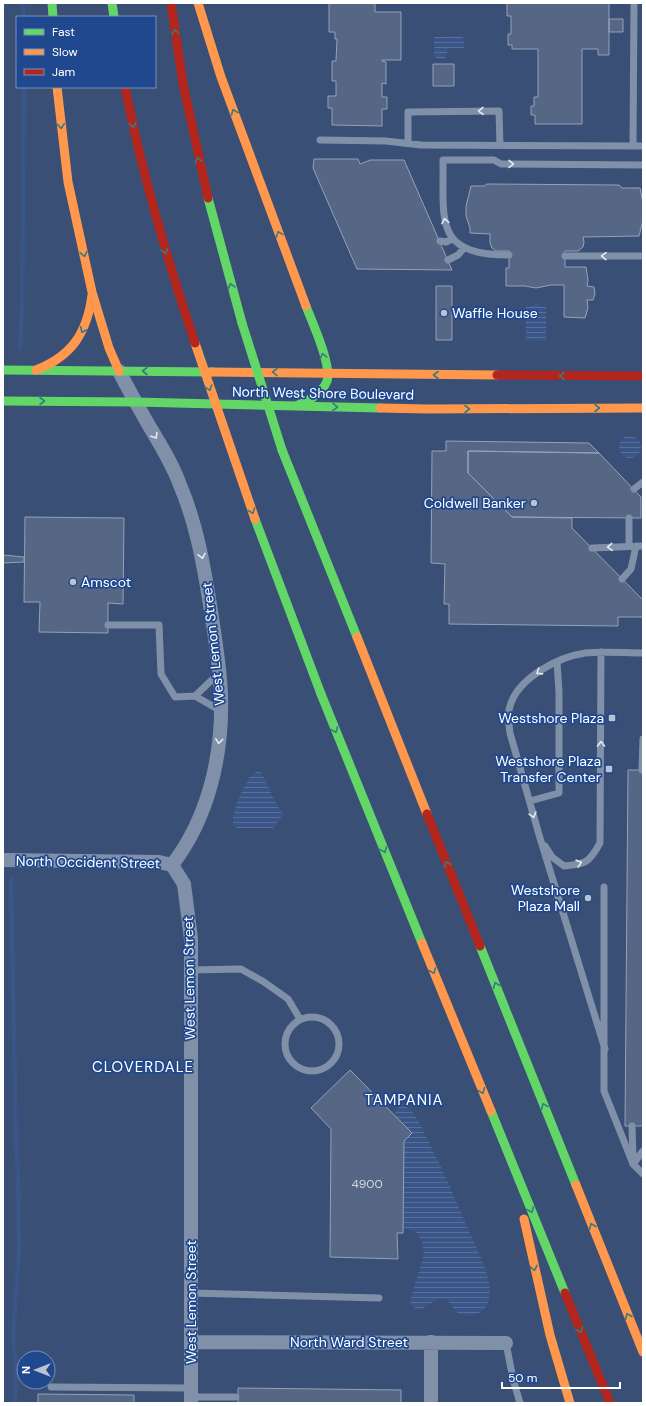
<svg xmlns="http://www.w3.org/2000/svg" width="646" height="1406" viewBox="0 0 646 1406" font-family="'DM Sans',sans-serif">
	<defs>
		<pattern id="water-rules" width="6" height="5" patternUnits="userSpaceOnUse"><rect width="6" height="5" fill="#3a5688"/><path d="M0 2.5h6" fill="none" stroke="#586f9a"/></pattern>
	</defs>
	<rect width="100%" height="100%" fill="#394f75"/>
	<path fill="url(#water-rules)" d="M 462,36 L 464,39 L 464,48 L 449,48 C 446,51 448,56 445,59 L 436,58 L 434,55 L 434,37 Z
		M 536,303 L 543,307 L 546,307 L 546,341 L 526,340 L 526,307 L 530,307 Z
		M619 447a11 11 0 1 1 22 0a11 11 0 1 1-22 0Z
		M 256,772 L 261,772 L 276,803 L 283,815 L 273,828 L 237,828 L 233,825 C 231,814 243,787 249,778 C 251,775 254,774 256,772 Z
		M 401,1104 L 411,1110 L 419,1122 L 446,1178 L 484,1265 C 488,1277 492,1289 488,1302 C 485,1314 469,1319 458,1313 C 453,1310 451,1304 448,1300 C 431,1296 432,1307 417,1310 L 412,1305 L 410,1302 L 424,1254 L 422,1242 L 416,1232 L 403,1228 L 404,1141 L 412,1133 L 394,1115 Z"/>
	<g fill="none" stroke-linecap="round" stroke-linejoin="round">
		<path stroke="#3a5688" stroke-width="4.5" d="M 23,17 L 23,3
			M 20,349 L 22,306 L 24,87
			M 11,879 L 16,1142 L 18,1174 L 19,1252 L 13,1335 L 16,1364 L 15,1403"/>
	</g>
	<path fill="#556785" stroke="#95a2b7" d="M 329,3 L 375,3 L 375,12 L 401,12 L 401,60 L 382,60 L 382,61 L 386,62 L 386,84 L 382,83 L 382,97 L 387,97 L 387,109 L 382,109 L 382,126 L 332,125 L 332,108 L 328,108 L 328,96 L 336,96 L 336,81 L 332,81 L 332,61 L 336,61 L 337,39 L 335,39 L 335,32 L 329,32 Z
		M 507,3 L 609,3 L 609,55 L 598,55 L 598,49 L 582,49 L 582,124 L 535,124 L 535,115 L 531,115 L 531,106 L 534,106 L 534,97 L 538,97 L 538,49 L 512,49 L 512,45 L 508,45 L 508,34 L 511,34 L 511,16 L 507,16 Z
		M 609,19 L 623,19 L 623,32 L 609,32 Z
		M 433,64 L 454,64 L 454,86 L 433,86 Z
		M 314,159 L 358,159 L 360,164 L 370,160 L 404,160 L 452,270 L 357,269 L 313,168 Z
		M 487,184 L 619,185 L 622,188 L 640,188 L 643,203 L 643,220 L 639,236 L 583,237 L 584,242 L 583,247 L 578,251 L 565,251 L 565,267 L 586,267 L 588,280 L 587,286 L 594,287 L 595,294 L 593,300 L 587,300 L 588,308 L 585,318 L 564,317 L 564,285 L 551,285 L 536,288 L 525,286 L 506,286 L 506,268 L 509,268 L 509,251 L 496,251 L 492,248 L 490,243 L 490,234 L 470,233 L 470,228 L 466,216 L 466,206 L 471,186 L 484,186 Z
		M 436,286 L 452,286 L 452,340 L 436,340 Z
		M 446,441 L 589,443 L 599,453 L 468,451 L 468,473 L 512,517 L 572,518 L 572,528 L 643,600 L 643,617 L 618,617 L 618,626 L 449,624 L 449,604 L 444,604 L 445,564 L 431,563 L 432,451 L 446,451 Z
		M 468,451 L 599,453 L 641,497 L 641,518 L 512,517 L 468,473 Z
		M 25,517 L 124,518 L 123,604 L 108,603 L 108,633 L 39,632 L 40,602 L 24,602 Z
		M 3,555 L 24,557 L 24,562 L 3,563 Z
		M 628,770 L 643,770 L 643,1126 L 625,1126 Z
		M 350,1070 L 412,1133 L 404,1141 L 403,1233 L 397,1233 L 398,1259 L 330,1257 L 331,1129 L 311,1108 Z
		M 238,1388 L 401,1390 L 401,1403 L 238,1403 Z
		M 38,1394 L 134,1395 L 134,1403 L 38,1403 Z"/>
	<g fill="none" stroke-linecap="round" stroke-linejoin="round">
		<path stroke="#8090a8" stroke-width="7" d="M 320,140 L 386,141 L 421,145 L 643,146
			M 408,143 L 408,112 L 499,111 L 500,145
			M 633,146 L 634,3
			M 440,241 L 446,242 L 452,239
			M 509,255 C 433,255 444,220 443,160 L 494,160 L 501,164 L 643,165
			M 565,256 L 643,256
			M 448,260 L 458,255 L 464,248
			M 634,489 L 643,482
			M 629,518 L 629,546
			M 592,548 L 643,546
			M 622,579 L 631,569 L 636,546
			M 108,625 L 159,625 L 161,674 L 175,697 L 195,696 L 221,711
			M 195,696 L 219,673
			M 642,770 L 643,739
			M 530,801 L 559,793 L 559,692 L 557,662
			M 545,846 L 552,857 L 564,866 C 586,864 589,863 600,843 L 601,652
			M 604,887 L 604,1091 L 633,1164 L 643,1174
			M 191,970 L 241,969 L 264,982 L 288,999 L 300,1019
			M285 1044a27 27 0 1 1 54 0a27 27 0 1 1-54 0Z
			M 605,1049 L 540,838 L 510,733 C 509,724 507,714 510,706 C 518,678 558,657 585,653 C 604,651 624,653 643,653
			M 632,1126 L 633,1158
			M 633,1164 L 643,1151
			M 191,1293 L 379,1298
			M 506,1343 L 513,1379 L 520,1403
			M 51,1387 L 191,1388
			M 191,1397 L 236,1397"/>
		<path stroke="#8090a8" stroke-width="14" d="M 119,371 C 128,389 138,406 148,424 C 160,444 172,463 180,485 C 197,525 204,567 211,611 C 215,638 220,667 221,694 C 223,754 209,817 172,865
			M 3,860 L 159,862 L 172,865
			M 172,865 L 184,884 L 191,939 L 191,1403
			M 191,1342 L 506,1343
			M 431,1400 L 431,1342"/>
		<path stroke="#63d668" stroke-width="9" d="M 52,3 L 53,17
			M 112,3 L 114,17
			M 208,198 L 242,323
			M 3,370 L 212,372
			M 3,401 L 136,402 L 380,408
			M 296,406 C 308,401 322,394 327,381 C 332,365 312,322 306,306
			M 282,450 L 357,637
			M 321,694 L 422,943
			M 480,946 L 576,1185
			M 491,1111 L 565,1293"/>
		<path stroke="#ff974d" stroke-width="9" d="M 198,3 L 221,77 L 306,306
			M 57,87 L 68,182 L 92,292 L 109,348 L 119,371
			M 36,370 C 72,356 87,333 92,295
			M 212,372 L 497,375
			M 380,408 L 428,409 L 643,408
			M 357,637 L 427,814
			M 422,943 L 491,1111
			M 576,1185 L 643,1352
			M 524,1219 L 550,1335 L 570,1403"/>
		<path stroke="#b3261e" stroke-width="9" d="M 171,3 L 183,84 L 208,198
			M 497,375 L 643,376
			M 427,814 L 480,946
			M 565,1293 L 610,1403"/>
		<path stroke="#63d668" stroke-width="9" d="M 242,323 L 282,450
			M 255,519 L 321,694"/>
		<path stroke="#ff974d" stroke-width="9" d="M 195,343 L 255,519"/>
		<path stroke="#b3261e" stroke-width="9" d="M 125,87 C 142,174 167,259 195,343"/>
	</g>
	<defs><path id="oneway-chevron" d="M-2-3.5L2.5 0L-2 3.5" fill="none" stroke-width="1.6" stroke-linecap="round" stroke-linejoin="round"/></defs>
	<g stroke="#377a81">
		<use href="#oneway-chevron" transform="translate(175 32) rotate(-98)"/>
		<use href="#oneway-chevron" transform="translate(234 112) rotate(-110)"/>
		<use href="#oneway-chevron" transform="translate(133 125) rotate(78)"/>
		<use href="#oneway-chevron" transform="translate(61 126) rotate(84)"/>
		<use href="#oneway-chevron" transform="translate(198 160) rotate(-104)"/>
		<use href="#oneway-chevron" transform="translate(279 234) rotate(-110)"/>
		<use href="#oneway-chevron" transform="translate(165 251) rotate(73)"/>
		<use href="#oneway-chevron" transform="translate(84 254) rotate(78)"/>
		<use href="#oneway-chevron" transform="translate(231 286) rotate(-106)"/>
		<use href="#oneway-chevron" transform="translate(83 330) rotate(115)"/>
		<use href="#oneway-chevron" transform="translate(323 356) rotate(-105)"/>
		<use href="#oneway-chevron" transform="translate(145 371) rotate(-180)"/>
		<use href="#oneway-chevron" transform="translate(275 372) rotate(-179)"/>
		<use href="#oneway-chevron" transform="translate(436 375) rotate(-180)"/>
		<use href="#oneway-chevron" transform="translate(562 376) rotate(-180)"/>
		<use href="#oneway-chevron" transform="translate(209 388) rotate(72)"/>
		<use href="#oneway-chevron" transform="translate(42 401)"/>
		<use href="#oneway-chevron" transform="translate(335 407) rotate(1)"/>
		<use href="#oneway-chevron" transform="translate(597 408)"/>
		<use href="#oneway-chevron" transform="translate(467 409)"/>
		<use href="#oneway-chevron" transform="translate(252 511) rotate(70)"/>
		<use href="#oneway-chevron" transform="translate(335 730) rotate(68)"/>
		<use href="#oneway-chevron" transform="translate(384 850) rotate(68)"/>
		<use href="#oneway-chevron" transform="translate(447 864) rotate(-112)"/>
		<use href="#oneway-chevron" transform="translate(433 971) rotate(68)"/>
		<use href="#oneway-chevron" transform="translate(496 985) rotate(-112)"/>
		<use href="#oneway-chevron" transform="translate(482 1091) rotate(68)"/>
		<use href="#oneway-chevron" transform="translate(544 1106) rotate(-112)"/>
		<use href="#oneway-chevron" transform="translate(531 1210) rotate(68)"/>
		<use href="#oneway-chevron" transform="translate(592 1226) rotate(-112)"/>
		<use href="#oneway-chevron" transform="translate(534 1268) rotate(78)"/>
		<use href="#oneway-chevron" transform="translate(628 1316) rotate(-112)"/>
		<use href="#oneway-chevron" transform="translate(580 1330) rotate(68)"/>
	</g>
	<g stroke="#e6e9ee">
		<use href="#oneway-chevron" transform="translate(481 111) rotate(179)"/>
		<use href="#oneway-chevron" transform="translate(511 164) rotate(1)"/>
		<use href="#oneway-chevron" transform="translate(445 221) rotate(-100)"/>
		<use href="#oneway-chevron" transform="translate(604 256) rotate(-179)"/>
		<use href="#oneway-chevron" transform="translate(155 436) rotate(58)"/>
		<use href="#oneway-chevron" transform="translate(610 547) rotate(177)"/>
		<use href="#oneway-chevron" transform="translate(202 556) rotate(78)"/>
		<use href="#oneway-chevron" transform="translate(539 672) rotate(147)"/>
		<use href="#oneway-chevron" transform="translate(219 741) rotate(96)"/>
		<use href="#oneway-chevron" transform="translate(601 744) rotate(-90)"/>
		<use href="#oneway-chevron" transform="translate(533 815) rotate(74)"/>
		<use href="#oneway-chevron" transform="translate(579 863) rotate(-16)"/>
	</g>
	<g fill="#bac1cf" stroke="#20488e" stroke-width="1.5">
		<circle cx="444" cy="313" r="4"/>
		<circle cx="534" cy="503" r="4"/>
		<circle cx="73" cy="582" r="4"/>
		<rect x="608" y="714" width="8" height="8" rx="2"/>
		<rect x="605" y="765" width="8" height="8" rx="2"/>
		<circle cx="588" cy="898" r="4"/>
	</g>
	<g text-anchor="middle" stroke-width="3.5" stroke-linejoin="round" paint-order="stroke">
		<g font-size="12" fill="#d4d9e0">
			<text x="367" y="1188">4900</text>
		</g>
		<g font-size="14" fill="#fff" stroke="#20488e" text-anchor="end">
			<text x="452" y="318" text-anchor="start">Waffle House</text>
			<text x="526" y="508">Coldwell Banker</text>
			<text x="81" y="587" text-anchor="start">Amscot</text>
			<text x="604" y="723">Westshore Plaza</text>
			<text x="601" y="766">Westshore Plaza<tspan x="601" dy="16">Transfer Center</tspan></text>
			<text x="580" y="895">Westshore<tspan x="580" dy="16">Plaza Mall</tspan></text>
		</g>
		<g font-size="14" fill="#fff" stroke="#20488e">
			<text transform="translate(323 393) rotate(1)" y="5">North West Shore Boulevard</text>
			<text transform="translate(213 644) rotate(-96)" y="5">West Lemon Street</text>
			<text transform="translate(88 862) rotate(1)" y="5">North Occident Street</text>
			<text transform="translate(189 978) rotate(-91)" y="5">West Lemon Street</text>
			<text transform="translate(191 1302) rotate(-90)" y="5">West Lemon Street</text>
			<text x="349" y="1347">North Ward Street</text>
		</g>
		<g font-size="15" letter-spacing="1" fill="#fff" stroke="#20488e">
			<text x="143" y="1072">CLOVERDALE</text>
			<text x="404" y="1105">TAMPANIA</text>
		</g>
	</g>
	<rect width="646" height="1406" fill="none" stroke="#ffffff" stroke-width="8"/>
	<rect x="16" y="16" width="140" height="72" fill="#20488e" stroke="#7991bb"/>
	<rect x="24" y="29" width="20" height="6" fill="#63d668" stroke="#7991bb"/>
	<text x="52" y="36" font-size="12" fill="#ffffff">Fast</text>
	<rect x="24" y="49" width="20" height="6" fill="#ff974d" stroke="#7991bb"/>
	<text x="52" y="56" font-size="12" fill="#ffffff">Slow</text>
	<rect x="24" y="69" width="20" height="6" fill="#b3261e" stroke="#7991bb"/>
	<text x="52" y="76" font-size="12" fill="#ffffff">Jam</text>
	<g transform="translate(36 1370) rotate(270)"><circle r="19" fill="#20488e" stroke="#7991bb"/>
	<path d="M0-3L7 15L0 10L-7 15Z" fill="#bac1cf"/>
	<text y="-6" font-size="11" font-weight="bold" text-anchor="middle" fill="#ffffff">N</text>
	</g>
	<path d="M502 1382v6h118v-6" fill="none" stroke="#ffffff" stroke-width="2"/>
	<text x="508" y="1382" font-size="12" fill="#ffffff" stroke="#20488e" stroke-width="3" paint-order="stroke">50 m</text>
</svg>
